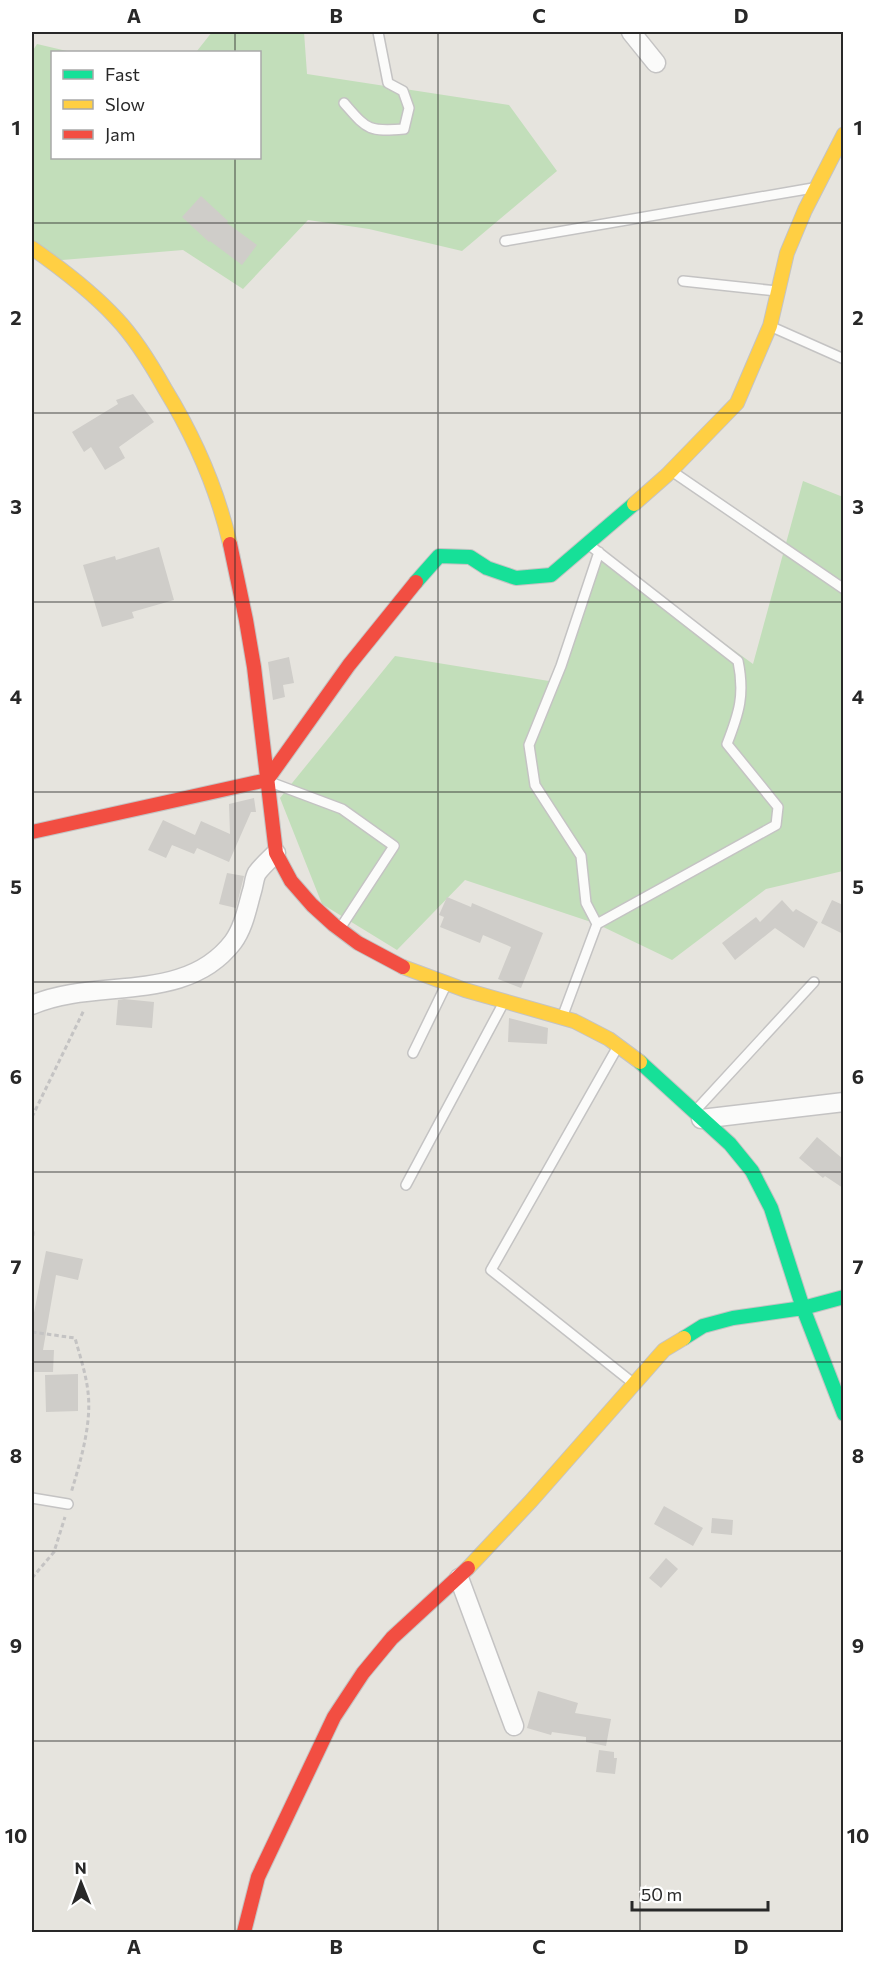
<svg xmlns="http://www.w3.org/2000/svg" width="875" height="1964" viewBox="0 0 875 1964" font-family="Commissioner,sans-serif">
	<rect width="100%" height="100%" fill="#e6e4de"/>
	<path fill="#c2deba" d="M 212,32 L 304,32 L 307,74 L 509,105 L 557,171 L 462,251 L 369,229 L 308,220 L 243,289 L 183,250 L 50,261 L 32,248 L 32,52 L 37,44 L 71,52 L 52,52 L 52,158 L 260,158 L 260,52 L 193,52 L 197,51 Z
		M 803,481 L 843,497 L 843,871 L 766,889 L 672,960 L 597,924 L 465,880 L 397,950 L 322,904 L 280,798 L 395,656 L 555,682 L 599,552 L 753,664 Z"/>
	<path fill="#cfcdc9" d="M 201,196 L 228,221 L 227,223 L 257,245 L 242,265 L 210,241 L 209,242 L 182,217 Z
		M 133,394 L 154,422 L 119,447 L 125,458 L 105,470 L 91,447 L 84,452 L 72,432 L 118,404 L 116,400 Z
		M 159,547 L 174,600 L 132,612 L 134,618 L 102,627 L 83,565 L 115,556 L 116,560 Z
		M 289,657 L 294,683 L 283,685 L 285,697 L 273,700 L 268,662 Z
		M 254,798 L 256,812 L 251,812 L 229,862 L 197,848 L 194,854 L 172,845 L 166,858 L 148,850 L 163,820 L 195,835 L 201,821 L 230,834 L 229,804 Z
		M 227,873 L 244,876 L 236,908 L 219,904 Z
		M 447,897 L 471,907 L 472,903 L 543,933 L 521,988 L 498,979 L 511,947 L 483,935 L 480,943 L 440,927 L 444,917 L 439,915 Z
		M 782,900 L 793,912 L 796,909 L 818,922 L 804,948 L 775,928 L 735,960 L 722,943 L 756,917 L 760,922 Z
		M 832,900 L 843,905 L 843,934 L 821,923 Z
		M 124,999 L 154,1002 L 152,1028 L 116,1025 L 118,1000 Z
		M 509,1018 L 548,1028 L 547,1044 L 508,1042 Z
		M 817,1137 L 843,1159 L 843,1188 L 825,1176 L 823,1178 L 799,1158 Z
		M 46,1251 L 83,1259 L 78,1280 L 56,1275 L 43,1350 L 54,1350 L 53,1372 L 32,1372 L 32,1323 Z
		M 78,1374 L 78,1411 L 46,1412 L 45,1375 Z
		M 664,1506 L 703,1528 L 693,1546 L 654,1524 Z
		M 712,1518 L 733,1520 L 732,1535 L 711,1533 Z
		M 666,1558 L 678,1569 L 661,1588 L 649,1578 Z
		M 538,1691 L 578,1703 L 575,1713 L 611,1719 L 606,1746 L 586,1742 L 586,1737 L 552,1732 L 551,1735 L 527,1728 Z
		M 599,1750 L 614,1752 L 614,1758 L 617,1758 L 615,1774 L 596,1772 Z"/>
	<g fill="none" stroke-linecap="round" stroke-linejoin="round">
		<defs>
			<path id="lane" d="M 344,103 C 367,129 367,132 404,129 L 409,108 L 403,91 L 388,83 L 378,32
				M 505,241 L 813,188
				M 683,281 L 777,291
				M 772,327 L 844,359
				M 673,472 L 844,589
				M 270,782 L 342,809 L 394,846 L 341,927
				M 597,924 L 586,903 L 581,856 L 535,785 L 529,745 L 561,666 L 599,552
				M 563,1015 L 597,924 L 776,825 L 778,807 L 727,744 C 739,713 745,695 738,661 L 588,544
				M 617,1048 L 491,1270 L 633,1383
				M 413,1053 L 446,985
				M 696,1110 L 814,982
				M 406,1185 L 504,1002
				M 32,1498 L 68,1504"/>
			<path id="street" d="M 631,32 L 656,63
				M 32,1005 C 96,977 185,1005 233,942 C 244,927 247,908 252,891 C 254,885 254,878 257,873 C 262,866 270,859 276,853
				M 701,1119 L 844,1102
				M 459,1578 L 514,1726"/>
			<path id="fast" d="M 416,582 L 439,556 L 470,557 L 487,568 L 516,578 L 551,575 L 634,504
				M 640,1062 L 730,1144 L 752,1171 L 771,1208 L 803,1308 L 844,1414
				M 684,1338 L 703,1326 L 733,1318 L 803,1308 L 844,1297"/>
			<path id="slow" d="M 32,248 C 62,269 91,291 116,318 C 136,339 151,364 165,389 C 195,438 217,488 230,544
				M 634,504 L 667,475 L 737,403 L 770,326 L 787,253 L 805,210 L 844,134
				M 403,967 L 465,990 L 574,1021 L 609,1039 L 640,1062
				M 468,1568 L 531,1501 L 664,1350 L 684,1338"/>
			<path id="jam" d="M 230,544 L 246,620 L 254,667 L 276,853 L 291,881 L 312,905 L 334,925 L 358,943 L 403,967
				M 32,832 L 267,780 L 349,665 L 416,582
				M 244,1932 L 258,1877 L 334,1717 L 363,1673 L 392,1638 L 468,1568"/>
		</defs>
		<use href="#lane" stroke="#c4c3c3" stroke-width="12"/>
		<use href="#street" stroke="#c4c3c3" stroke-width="21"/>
		<use href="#fast" stroke="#c4c3c3" stroke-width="16"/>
		<use href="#slow" stroke="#c4c3c3" stroke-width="16"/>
		<use href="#jam" stroke="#c4c3c3" stroke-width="16"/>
		<path stroke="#c4c3c3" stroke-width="3" stroke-dasharray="4.5 3" stroke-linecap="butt" d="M 32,1117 L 84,1010
			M 32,1224 L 33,1233 L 32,1244
			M 32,1332 L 75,1338 C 80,1356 86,1374 88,1392 C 92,1424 80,1463 71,1493
			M 32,1578 L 54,1552 L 65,1517"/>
		<use href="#lane" stroke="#fbfbfa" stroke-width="9"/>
		<use href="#street" stroke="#fbfbfa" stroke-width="18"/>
		<use href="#fast" stroke="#16e098" stroke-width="14"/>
		<use href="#slow" stroke="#ffcf43" stroke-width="14"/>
		<use href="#jam" stroke="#f24e42" stroke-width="14"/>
	</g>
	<path fill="none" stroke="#282828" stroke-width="1.5" stroke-opacity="0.55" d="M 235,32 L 235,52M 438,32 L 438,1932M 640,32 L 640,1932M 235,158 L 235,1932M 32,223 L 844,223M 32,413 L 844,413M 32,602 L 844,602M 32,792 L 844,792M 32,982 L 844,982M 32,1172 L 844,1172M 32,1362 L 844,1362M 32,1551 L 844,1551M 32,1741 L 844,1741"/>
	<rect width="875" height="1964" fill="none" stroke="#ffffff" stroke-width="66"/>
	<rect x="51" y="51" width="210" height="108" fill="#ffffff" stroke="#a9a9a9" stroke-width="1.5"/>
	<rect x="63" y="70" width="30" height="9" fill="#16e098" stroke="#a9a9a9" stroke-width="1.5"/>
	<text x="105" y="81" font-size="18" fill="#282828">Fast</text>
	<rect x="63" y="100" width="30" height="9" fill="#ffcf43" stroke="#a9a9a9" stroke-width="1.5"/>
	<text x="105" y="111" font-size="18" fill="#282828">Slow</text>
	<rect x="63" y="130" width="30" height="9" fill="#f24e42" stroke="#a9a9a9" stroke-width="1.5"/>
	<text x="105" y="141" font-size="18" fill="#282828">Jam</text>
	<g transform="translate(81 1883) rotate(359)" stroke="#ffffff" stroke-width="4.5" paint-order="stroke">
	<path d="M0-4.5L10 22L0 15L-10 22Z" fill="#282828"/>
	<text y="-9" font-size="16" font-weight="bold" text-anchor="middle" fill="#282828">N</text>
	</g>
	<path d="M632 1901v9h136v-9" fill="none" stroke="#282828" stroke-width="3"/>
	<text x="641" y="1901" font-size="18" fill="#282828" stroke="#ffffff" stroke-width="4.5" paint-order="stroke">50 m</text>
	<rect x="33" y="33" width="809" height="1898" fill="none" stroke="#282828" stroke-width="2"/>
	<g font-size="20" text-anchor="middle" font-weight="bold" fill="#282828">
		<text x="134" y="23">A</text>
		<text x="336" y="23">B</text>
		<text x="539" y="23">C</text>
		<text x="741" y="23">D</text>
		<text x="16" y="135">1</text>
		<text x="858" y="135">1</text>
		<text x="16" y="325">2</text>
		<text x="858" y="325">2</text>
		<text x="16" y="514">3</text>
		<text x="858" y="514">3</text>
		<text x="16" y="704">4</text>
		<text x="858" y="704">4</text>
		<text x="16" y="894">5</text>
		<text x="858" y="894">5</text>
		<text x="16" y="1084">6</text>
		<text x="858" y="1084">6</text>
		<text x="16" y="1274">7</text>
		<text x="858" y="1274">7</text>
		<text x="16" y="1463">8</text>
		<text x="858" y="1463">8</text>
		<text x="16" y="1653">9</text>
		<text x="858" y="1653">9</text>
		<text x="16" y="1843">10</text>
		<text x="858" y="1843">10</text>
		<text x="134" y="1954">A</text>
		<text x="336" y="1954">B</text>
		<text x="539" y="1954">C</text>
		<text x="741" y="1954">D</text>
	</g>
</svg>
